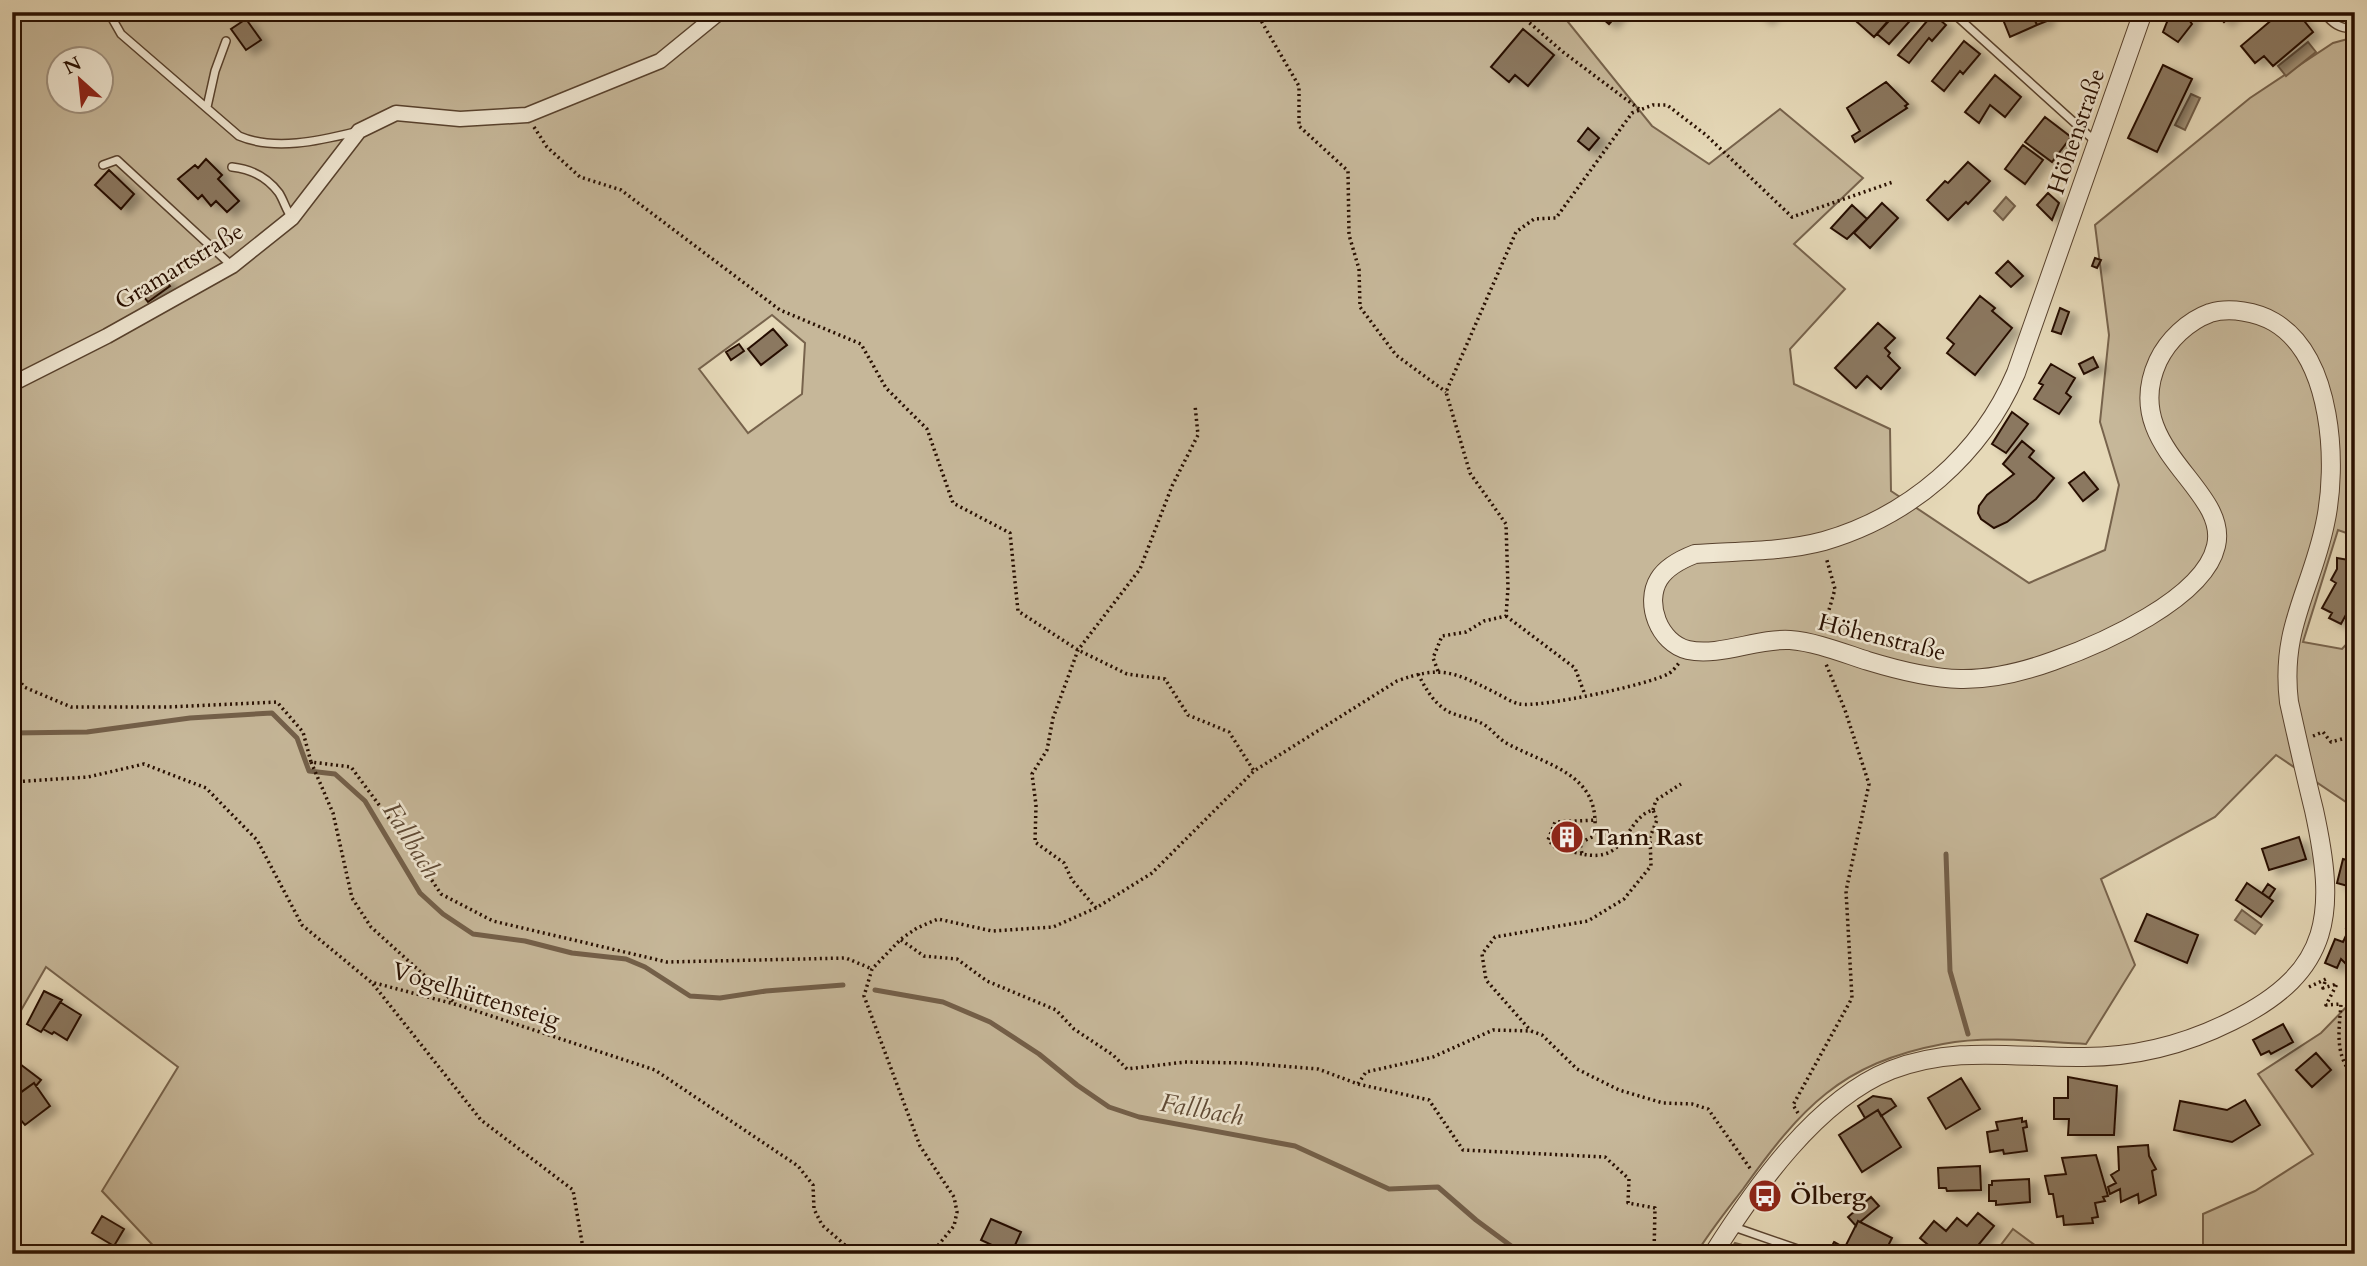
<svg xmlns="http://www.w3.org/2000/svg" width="2367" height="1266" viewBox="0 0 2367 1266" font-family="Cardo,serif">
	<defs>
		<filter id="shadow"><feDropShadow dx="8" dy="4.5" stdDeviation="3.5" flood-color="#0004"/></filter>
	</defs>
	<rect width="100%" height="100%" fill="#e6d9b8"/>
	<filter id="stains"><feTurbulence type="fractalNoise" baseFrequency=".00286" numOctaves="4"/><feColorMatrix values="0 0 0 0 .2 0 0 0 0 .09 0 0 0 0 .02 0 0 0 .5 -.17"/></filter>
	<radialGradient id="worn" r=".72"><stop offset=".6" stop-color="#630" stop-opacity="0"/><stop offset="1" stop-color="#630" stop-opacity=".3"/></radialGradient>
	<path fill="#c6b799" stroke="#77634c" stroke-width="2" fill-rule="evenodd" d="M 12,12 L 1560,12 L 1652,126 L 1709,164 L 1780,109 L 1863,178 L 1794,244 L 1845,289 L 1790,349 L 1794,384 L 1890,429 L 1891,491 L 2029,583 L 2105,550 L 2119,485 L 2100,422 L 2109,335 L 2095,225 L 2250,98 L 2333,43 L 2355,37 L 2355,536 L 2338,530 L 2303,642 L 2342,649 L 2355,635 L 2355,808 L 2276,755 L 2215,817 L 2101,879 L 2135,965 L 2086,1044 C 2040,1042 1989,1035 1943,1044 C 1841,1063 1801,1108 1743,1189 C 1727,1210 1710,1231 1696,1254 L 161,1254 L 102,1191 L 178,1067 L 46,967 L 12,1026 L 12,392 L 17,390 L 12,386 ZM 60,60 L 102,60 L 102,102 L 60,102 ZM 772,315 L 805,343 L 802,394 L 748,433 L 699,369 Z
		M 2355,998 L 2355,1254 L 2203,1254 L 2203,1214 L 2255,1191 L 2313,1154 L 2258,1074 L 2321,1033 Z
		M 2013,1229 L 2047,1254 L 1994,1254 Z
		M 1735,1243 L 1775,1254 L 1728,1254 Z"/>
	<path fill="#a59479" stroke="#735f49" stroke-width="2" d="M 2308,42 L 2316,52 L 2286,76 L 2278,66 Z
		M 2191,94 L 2200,98 L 2185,130 L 2175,125 Z
		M 2006,197 L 2015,206 L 2003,220 L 1994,211 Z
		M 2242,910 L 2262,925 L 2255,934 L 2235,920 Z"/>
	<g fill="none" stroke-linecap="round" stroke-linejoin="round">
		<path stroke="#735f49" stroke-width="5" d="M 12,733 L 87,732 L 190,718 L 272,713 L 297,738 L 309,771 L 335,774 L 365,801 L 420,893 L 443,914 L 473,934 L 525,941 L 572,953 L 626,959 L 645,967 L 690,996 L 720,998 L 766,991 L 843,985
			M 1946,854 L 1950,971 L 1968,1034
			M 875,990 L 943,1002 L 990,1022 L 1039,1054 L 1077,1085 L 1109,1107 L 1139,1117 L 1295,1146 L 1389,1189 L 1438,1187 L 1476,1220 L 1522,1254"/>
	</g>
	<path fill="#8b7860" stroke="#280f00" stroke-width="2" filter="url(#shadow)" d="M 229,12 L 244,12 L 233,20 Z
		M 1595,12 L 1618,12 L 1619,13 L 1609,24 Z
		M 1757,12 L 1773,12 L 1764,20 Z
		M 1847,12 L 1866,12 L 1857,22 Z
		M 1866,12 L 1896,12 L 1874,37 L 1857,22 Z
		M 1897,12 L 1918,12 L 1889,44 L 1877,34 Z
		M 2000,12 L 2031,12 L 2037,25 L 2010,37 Z
		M 2031,12 L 2052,12 L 2044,15 L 2047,21 L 2037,25 Z
		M 2171,12 L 2198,12 L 2189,20 L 2192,24 L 2178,42 L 2163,32 Z
		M 2215,12 L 2235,12 L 2224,22 Z
		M 2281,12 L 2297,12 L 2313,32 L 2273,66 L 2264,56 L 2255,63 L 2241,46 Z
		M 1933,14 L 1946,25 L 1932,41 L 1929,38 L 1909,63 L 1898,55 Z
		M 246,19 L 261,40 L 246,50 L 231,29 Z
		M 1523,29 L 1554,55 L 1528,86 L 1515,75 L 1509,82 L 1491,67 Z
		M 1964,41 L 1980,54 L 1963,74 L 1960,71 L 1944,91 L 1932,81 Z
		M 2163,65 L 2192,79 L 2157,152 L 2128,138 Z
		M 1995,75 L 2021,97 L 2005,117 L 1990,105 L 1979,123 L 1965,112 Z
		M 1886,82 L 1908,104 L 1905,106 L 1907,108 L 1855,142 L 1852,136 L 1860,131 L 1847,108 Z
		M 2045,117 L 2071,137 L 2052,162 L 2025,142 Z
		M 1588,128 L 1599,138 L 1589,150 L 1578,141 Z
		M 2023,145 L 2043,160 L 2025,184 L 2005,169 Z
		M 206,159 L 222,175 L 218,179 L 239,201 L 227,212 L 216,201 L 211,206 L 202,195 L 198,199 L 178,179 L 195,165 L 198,168 Z
		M 1968,162 L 1990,181 L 1968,204 L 1966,202 L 1948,220 L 1927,200 L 1945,181 L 1948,183 Z
		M 109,170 L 134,194 L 121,209 L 95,185 Z
		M 2048,193 L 2059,203 L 2052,220 L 2037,205 Z
		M 1882,203 L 1898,218 L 1870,248 L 1854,233 Z
		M 1852,205 L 1867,219 L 1847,239 L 1831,228 Z
		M 2095,258 L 2101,260 L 2097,268 L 2092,266 Z
		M 2008,261 L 2023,276 L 2011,287 L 1996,273 Z
		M 162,276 L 170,286 L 148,302 L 140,292 Z
		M 1980,296 L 1995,308 L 1992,311 L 2012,328 L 1975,375 L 1947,353 L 1954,344 L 1947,338 Z
		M 2060,308 L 2069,312 L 2061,334 L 2052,331 Z
		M 1878,323 L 1895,338 L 1885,348 L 1890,353 L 1888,356 L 1900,368 L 1881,389 L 1867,376 L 1856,388 L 1835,368 Z
		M 773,329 L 787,345 L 761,365 L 748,349 Z
		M 739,344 L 744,351 L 731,360 L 726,352 Z
		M 2093,357 L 2098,367 L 2084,374 L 2079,364 Z
		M 2051,364 L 2075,378 L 2066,393 L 2071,397 L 2059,414 L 2034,399 L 2043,385 L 2039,383 Z
		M 2012,412 L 2028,424 L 2006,453 L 1992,444 Z
		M 2022,441 L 2034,451 L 2029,457 L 2054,478 L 2036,499 L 2007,522 L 1994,528 L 1981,519 L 1978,513 L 1979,506 L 1987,495 L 2014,474 L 2003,464 Z
		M 2084,472 L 2098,489 L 2083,501 L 2069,483 Z
		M 2337,558 L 2355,561 L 2355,567 L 2350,576 L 2355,579 L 2355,598 L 2341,624 L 2329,618 L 2332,613 L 2322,608 L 2336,583 L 2331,580 L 2337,569 Z
		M 1560,830 L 1576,834 L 1575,841 L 1570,840 L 1568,846 L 1557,843 Z
		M 2299,837 L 2306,859 L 2269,870 L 2262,849 Z
		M 2343,859 L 2355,862 L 2355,888 L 2337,883 Z
		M 2247,883 L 2273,901 L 2261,917 L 2236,900 Z
		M 2268,884 L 2275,889 L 2269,898 L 2262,893 Z
		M 2355,893 L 2355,930 L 2346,928 Z
		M 2147,914 L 2198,935 L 2187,963 L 2135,941 Z
		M 2349,929 L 2355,930 L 2355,973 L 2341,959 L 2337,968 L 2325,963 L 2335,939 L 2343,942 Z
		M 44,991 L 62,1000 L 41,1032 L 27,1024 Z
		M 60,1002 L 81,1015 L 67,1040 L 54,1032 L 52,1034 L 43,1029 Z
		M 2283,1024 L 2293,1042 L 2271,1054 L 2269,1051 L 2261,1055 L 2253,1040 Z
		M 2316,1053 L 2331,1070 L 2312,1087 L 2296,1070 Z
		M 20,1064 L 41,1080 L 36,1086 L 34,1083 L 21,1092 L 12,1085 L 12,1075 Z
		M 2068,1077 L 2117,1086 L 2114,1135 L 2068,1135 L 2069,1119 L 2054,1119 L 2054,1098 L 2068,1098 Z
		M 1961,1078 L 1980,1109 L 1946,1129 L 1928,1098 Z
		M 34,1083 L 50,1106 L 25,1125 L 12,1110 L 12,1099 Z
		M 1873,1096 L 1891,1099 L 1896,1106 L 1881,1116 L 1878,1110 L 1865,1118 L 1858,1106 Z
		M 2245,1100 L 2260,1125 L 2232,1142 L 2174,1130 L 2180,1101 L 2227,1110 Z
		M 1878,1110 L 1901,1147 L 1862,1172 L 1839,1135 Z
		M 2022,1118 L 2022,1122 L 2026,1121 L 2027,1127 L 2023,1128 L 2027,1151 L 2004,1154 L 2003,1150 L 1990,1152 L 1987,1132 L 1998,1130 L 1996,1122 Z
		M 2148,1145 L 2149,1156 L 2156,1169 L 2152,1171 L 2156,1195 L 2139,1203 L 2138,1194 L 2121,1202 L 2120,1189 L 2110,1194 L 2108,1187 L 2116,1183 L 2111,1175 L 2119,1170 L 2118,1147 Z
		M 2096,1155 L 2108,1196 L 2103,1197 L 2105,1201 L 2095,1203 L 2098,1217 L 2092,1218 L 2093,1223 L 2064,1225 L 2063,1216 L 2057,1217 L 2053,1194 L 2049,1194 L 2045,1176 L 2066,1174 L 2062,1158 Z
		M 1980,1166 L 1981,1190 L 1947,1191 L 1946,1188 L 1939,1188 L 1938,1168 Z
		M 2029,1179 L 2030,1202 L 1996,1205 L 1996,1201 L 1989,1201 L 1989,1185 L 1992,1185 L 1992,1181 Z
		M 1871,1197 L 1879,1206 L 1860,1222 L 1858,1221 L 1856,1226 L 1848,1217 Z
		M 1978,1213 L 1994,1226 L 1971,1254 L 1939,1254 L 1920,1238 L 1934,1221 L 1946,1231 L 1957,1218 L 1967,1226 Z
		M 102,1216 L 124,1229 L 114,1246 L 92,1233 Z
		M 991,1219 L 1021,1232 L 1011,1254 L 981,1240 Z
		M 1858,1221 L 1892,1238 L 1884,1254 L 1848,1254 L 1843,1251 Z
		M 1834,1242 L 1845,1248 L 1843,1251 L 1845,1254 L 1828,1254 Z"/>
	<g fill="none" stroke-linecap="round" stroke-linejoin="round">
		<defs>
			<path id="service" d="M 114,12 L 113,20 L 121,34 L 239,136 C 274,151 319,141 355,132
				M 1952,12 L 2097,143
				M 2323,12 C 2332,23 2340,30 2355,28
				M 207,107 L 215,71 L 226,41
				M 103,165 L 117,160 L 231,265
				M 232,167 C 251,169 267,177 279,193 C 284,201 286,210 292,218
				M 1731,1226 L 1812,1254"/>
			<path id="minor" d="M 12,384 L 107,336 L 232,266 L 292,218 L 359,131 L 396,113 L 460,119 L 527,115 L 660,61 L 720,12"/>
			<path id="tertiary" d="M 1713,1254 C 1755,1188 1816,1100 1891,1070 C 1956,1045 2016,1058 2084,1057 C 2135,1057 2186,1044 2232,1021 C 2334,971 2336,911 2314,810 C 2305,774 2297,738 2289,702 C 2280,628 2311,591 2325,524 C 2338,465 2333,357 2274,322 C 2257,312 2230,307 2210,313 C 2188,321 2168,340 2158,361 C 2118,448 2230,488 2216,546 C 2204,599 2101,644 2053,661 C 1981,687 1940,683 1868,661 C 1843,653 1816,642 1790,640 C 1758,638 1719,657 1688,650 C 1659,643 1644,603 1659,579 C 1667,566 1682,559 1695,554 C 1737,551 1783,552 1824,541 C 1910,516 1981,455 2016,373 L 2143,12"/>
		</defs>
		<use href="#service" stroke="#58422e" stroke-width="10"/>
		<use href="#minor" stroke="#58422e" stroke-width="17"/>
		<use href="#tertiary" stroke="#58422e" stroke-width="20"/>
		<path stroke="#280f00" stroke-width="3.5" stroke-dasharray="2 3.5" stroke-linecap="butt" d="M 1256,12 L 1299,86 L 1299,126 L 1348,171 L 1349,235 L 1359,269 L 1360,307 L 1396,355 L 1446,392
			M 1517,12 L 1563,52 L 1639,109
			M 534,127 L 547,147 L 580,177 L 621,190 L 780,310 L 861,344 L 886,388 L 927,429 L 953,503 L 1010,533 L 1018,611 L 1078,650 L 1127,674 L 1165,679 L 1188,715 L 1229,732 L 1254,771
			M 2347,440 L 2355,430
			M 1506,616 L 1575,668 L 1585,695
			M 1823,631 L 1835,589 L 1826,557
			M 12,670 L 24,687 L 71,707 L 168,707 L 277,702 L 303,732 L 311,762 L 351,767 L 405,840 L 441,894 L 493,921 L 667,962 L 846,958 L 872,969
			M 1438,671 L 1433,658 L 1442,636 L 1466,632 L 1484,621 L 1506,616 L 1508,588 L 1506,524 L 1470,473 L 1446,392 L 1516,232 L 1534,219 L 1556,218 L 1632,113 L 1653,105 L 1667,105 L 1706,135 L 1792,217 L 1893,182
			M 1418,674 C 1425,687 1431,699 1443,708 C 1454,717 1471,717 1483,724 C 1492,729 1498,739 1508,744 C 1551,767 1603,775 1594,836 L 1580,843 L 1582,854 C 1629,864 1624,818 1653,810 L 1657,820 L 1650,837 L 1651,866 L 1624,899 L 1588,921 L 1495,937 L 1482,954 L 1486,980 L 1531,1031
			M 2313,736 L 2323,732 L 2331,742 L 2349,737 L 2355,748
			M 311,762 L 333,813 L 352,898 L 371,927 L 456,1004
			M 12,782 L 88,777 L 144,764 L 206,788 L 257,840 L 302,925 L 371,982 L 458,1005 L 655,1070 L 798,1166 L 813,1185 L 814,1209 L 822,1225 L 845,1245 L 861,1254
			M 1653,810 L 1656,800 L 1681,784
			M 1582,854 L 1556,848 L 1548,840 L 1555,822 L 1597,820
			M 1096,908 L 1072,880 L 1064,863 L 1035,842 L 1036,805 L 1032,774 L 1047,750 L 1053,718 L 1078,650 L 1140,569 L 1172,486 L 1198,435 L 1195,405
			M 901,940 L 924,956 L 957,959 L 987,981 L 1056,1010 L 1074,1029 L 1113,1055 L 1127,1069 L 1185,1062 L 1245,1063 L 1318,1069 L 1358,1084 L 1366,1072 L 1433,1057 L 1493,1030 L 1531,1031 L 1542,1035 L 1577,1069 L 1619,1090 L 1663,1103 L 1692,1104 L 1708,1109 L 1752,1171
			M 373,984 L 481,1120 L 573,1190 L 584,1254
			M 2309,987 L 2326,979 L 2323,988 L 2337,984 L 2326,1005 L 2341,1004 C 2339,1031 2334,1057 2355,1077
			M 1358,1084 L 1429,1100 L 1463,1150 L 1605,1157 L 1629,1179 L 1628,1203 L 1655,1208 L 1654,1254
			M 1798,1113 L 1793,1105 L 1852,998 L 1846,891 L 1869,784 L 1845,710 L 1826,664
			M 931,1254 L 954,1226 L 957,1212 L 954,1197 L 920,1146 L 864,996 L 872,969 L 901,939 L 917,928 L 938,919 L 992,931 L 1053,927 L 1096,908 L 1152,873 L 1254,771 L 1397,681 C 1441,665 1454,672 1494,692 C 1502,696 1511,702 1519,704 C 1540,708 1647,685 1668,674 C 1672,672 1676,667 1679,663"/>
		<use href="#service" stroke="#efe6d1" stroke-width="7"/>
		<use href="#minor" stroke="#efe6d1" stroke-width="14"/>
		<use href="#tertiary" stroke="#efe6d1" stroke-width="18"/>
	</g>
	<defs>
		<symbol id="building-disc" viewBox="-11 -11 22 22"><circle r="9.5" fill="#8f2418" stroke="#efe6d1"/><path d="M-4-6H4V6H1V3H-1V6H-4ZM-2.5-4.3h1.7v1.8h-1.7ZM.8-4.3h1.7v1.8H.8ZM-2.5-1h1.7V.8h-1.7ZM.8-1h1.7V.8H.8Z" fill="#fff"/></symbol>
		<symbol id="bus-disc" viewBox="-11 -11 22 22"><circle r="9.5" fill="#8f2418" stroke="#efe6d1"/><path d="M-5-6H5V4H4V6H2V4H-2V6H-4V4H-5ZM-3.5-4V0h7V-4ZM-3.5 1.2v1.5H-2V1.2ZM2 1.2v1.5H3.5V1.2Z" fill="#fff"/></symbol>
	</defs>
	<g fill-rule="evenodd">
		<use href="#building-disc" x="1548" y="818" width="38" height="38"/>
		<use href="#bus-disc" x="1746" y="1177" width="38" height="38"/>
	</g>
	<g text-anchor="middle" stroke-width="5" stroke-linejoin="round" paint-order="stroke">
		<g font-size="24" fill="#280f00" stroke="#efe6d1">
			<text transform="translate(2076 131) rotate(-71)" y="8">Höhenstraße</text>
			<text transform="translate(179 266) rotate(-31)" y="8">Gramartstraße</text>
			<text transform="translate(1882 637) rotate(14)" y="8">Höhenstraße</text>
			<text transform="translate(476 995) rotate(17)" y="8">Vogelhüttensteig</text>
		</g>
		<g font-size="24" font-weight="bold" fill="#280f00" stroke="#efe6d1" text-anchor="start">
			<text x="1592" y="845">Tann Rast</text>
			<text x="1790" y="1204">Ölberg</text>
		</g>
		<g font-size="26" font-style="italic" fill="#604b36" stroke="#efe6d1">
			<text transform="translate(412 840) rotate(58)" y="9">Fallbach</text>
			<text transform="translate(1202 1109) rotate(10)" y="9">Fallbach</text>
		</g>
	</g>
	<rect width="2367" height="1266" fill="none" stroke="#e6d9b8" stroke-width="42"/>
	<rect x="14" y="14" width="2339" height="1238" fill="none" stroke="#280f00" stroke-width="3.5"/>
	<rect x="21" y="21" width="2325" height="1224" fill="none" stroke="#280f00" stroke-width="2"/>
	<g transform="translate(80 80) rotate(333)"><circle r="33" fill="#efe6d1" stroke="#9f907d" stroke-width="2"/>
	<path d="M0-5L12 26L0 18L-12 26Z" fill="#8f2418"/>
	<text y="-10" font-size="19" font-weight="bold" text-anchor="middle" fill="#280f00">N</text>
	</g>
	<rect width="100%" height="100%" filter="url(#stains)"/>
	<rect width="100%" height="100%" fill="url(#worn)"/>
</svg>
